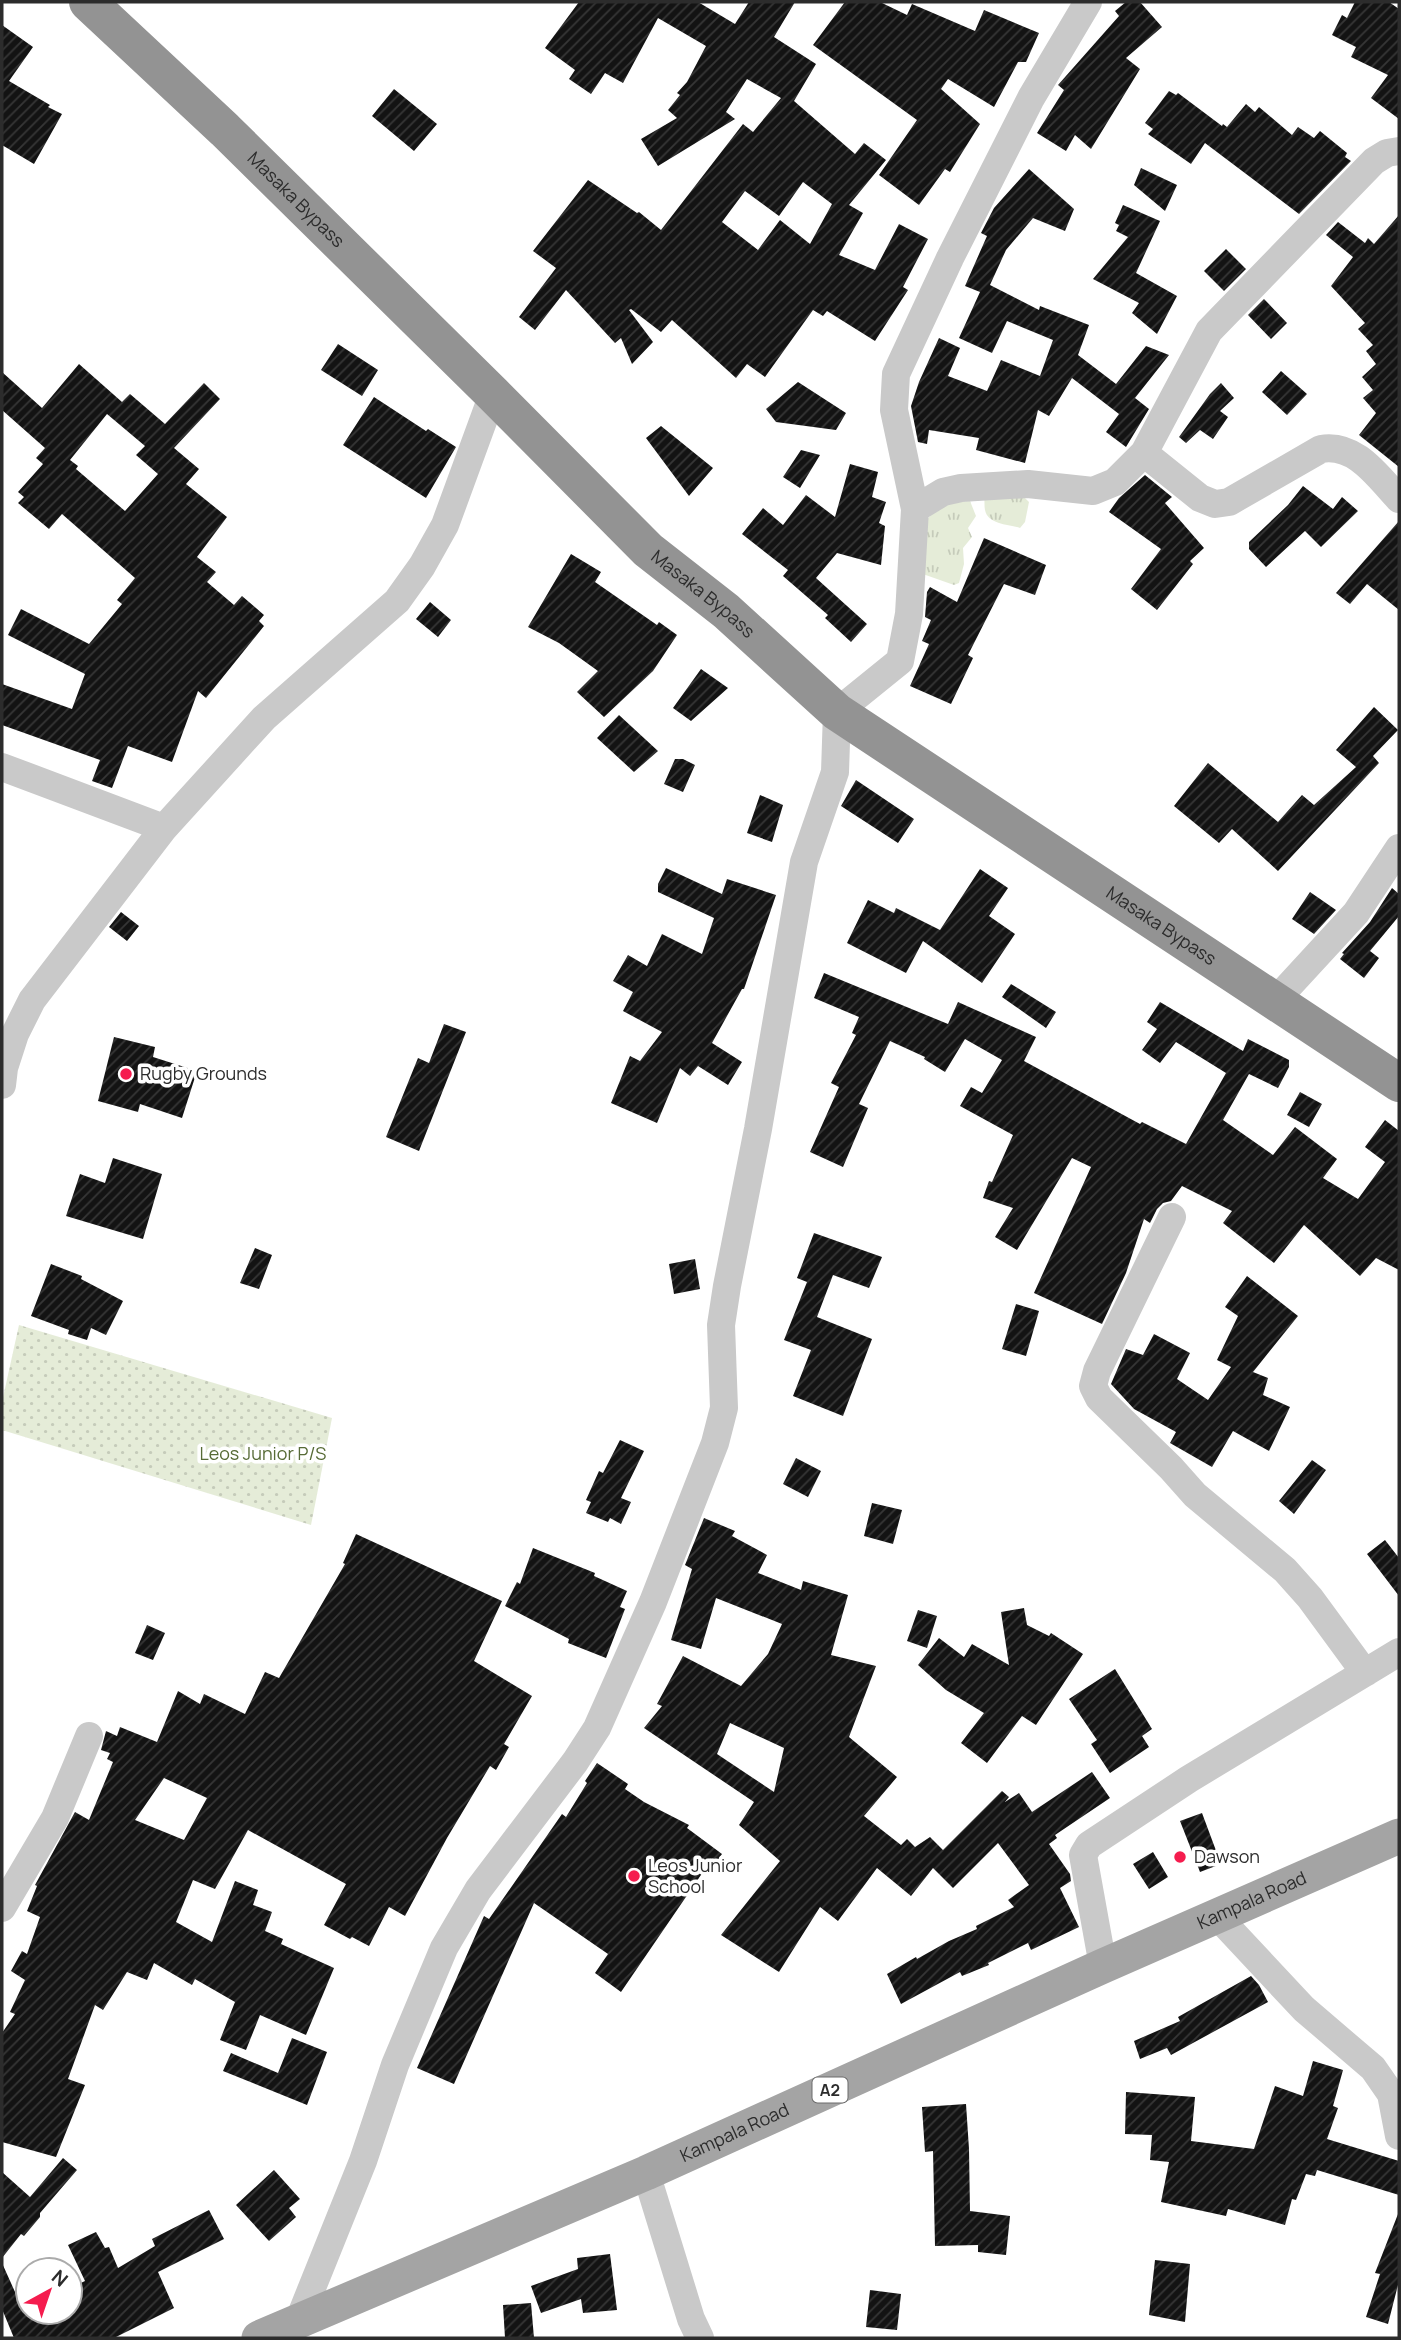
<svg xmlns="http://www.w3.org/2000/svg" width="1401" height="2340" viewBox="0 0 1401 2340" font-family="Manrope,sans-serif">
	<defs>
		<pattern id="grass-tufts" width="24" height="20" patternUnits="userSpaceOnUse" patternTransform="scale(1.75)"><rect width="24" height="20" fill="#e5ecd8"/><path d="M3 7l-1-3M5 7V3M7 7l1-3M15 17l-1-3M17 17v-4M19 17l1-3" fill="none" stroke="#c5cbba"/></pattern>
		<pattern id="park-dots" width="8" height="8" patternUnits="userSpaceOnUse" patternTransform="scale(1.75)"><rect width="8" height="8" fill="#e5ecd8"/><path d="M2 2h.1M6 6h.1" fill="none" stroke="#c5cbba" stroke-width="1.8" stroke-linecap="round"/></pattern>
		<pattern id="building-hatch" width="6" height="6" patternUnits="userSpaceOnUse" patternTransform="scale(1.75)"><rect width="6" height="6" fill="#131313"/><path d="M-1 1l2-2M0 6l6-6M5 7l2-2" fill="none" stroke="#363636"/></pattern>
	</defs>
	<rect width="100%" height="100%" fill="#fff"/>
	<path fill="url(#grass-tufts)" d="M 1022,495 L 1029,502 L 1025,522 L 1020,528 C 1009,524 988,525 985,510 C 984,506 985,502 984,498 Z
		M 970,501 L 976,516 L 968,528 L 972,537 L 963,548 L 964,564 L 959,583 L 954,585 L 920,573 L 919,530 L 940,503 Z"/>
	<path fill="url(#park-dots)" d="M 19,1325 L 332,1418 L 311,1525 L 2,1430 L 2,1402 Z"/>
	<path fill="url(#building-hatch)" fill-rule="evenodd" d="M 579,2 L 698,2 L 735,24 L 749,2 L 795,2 L 774,37 L 816,64 L 794,101 L 855,154 L 864,143 L 886,160 L 849,205 L 863,213 L 839,255 L 875,270 L 899,224 L 928,239 L 903,287 L 908,290 L 875,341 L 827,311 L 823,316 L 813,310 L 765,377 L 747,364 L 736,378 L 672,320 L 661,332 L 631,309 L 629,310 L 653,342 L 632,364 L 621,338 L 615,343 L 566,290 L 535,330 L 519,317 L 556,268 L 533,251 L 588,180 L 637,213 L 639,212 L 661,230 L 743,124 L 753,132 L 781,98 L 747,79 L 726,112 L 735,119 L 658,166 L 641,139 L 677,118 L 668,110 L 680,95 L 677,93 L 687,82 L 706,46 L 658,18 L 623,83 L 605,73 L 591,94 L 569,79 L 575,70 L 545,48 ZM 803,182 L 832,204 L 810,244 L 780,220 L 758,250 L 722,222 L 745,191 L 779,216 Z
		M 845,2 L 880,2 L 907,15 L 912,4 L 975,31 L 984,10 L 1039,33 L 1026,62 L 1018,62 L 994,107 L 948,79 L 941,89 L 980,124 L 950,172 L 945,169 L 919,205 L 879,175 L 917,120 L 813,45 Z
		M 1126,2 L 1140,2 L 1162,27 L 1126,58 L 1140,69 L 1091,149 L 1075,135 L 1066,151 L 1037,133 L 1064,90 L 1058,85 L 1119,16 L 1115,11 Z
		M 1355,2 L 1389,2 L 1399,9 L 1399,119 L 1371,98 L 1388,75 L 1351,57 L 1356,47 L 1332,35 L 1342,15 L 1347,18 Z
		M 2,25 L 33,47 L 9,81 L 50,105 L 48,107 L 62,114 L 34,164 L 2,145 Z
		M 394,89 L 437,124 L 414,151 L 372,116 Z
		M 1169,91 L 1176,95 L 1178,93 L 1222,126 L 1223,124 L 1227,127 L 1246,104 L 1255,112 L 1259,107 L 1292,135 L 1298,127 L 1314,138 L 1320,131 L 1347,153 L 1345,157 L 1351,161 L 1299,214 L 1205,143 L 1191,164 L 1148,134 L 1153,129 L 1145,123 Z
		M 1141,168 L 1177,185 L 1165,211 L 1134,185 Z
		M 1029,169 L 1074,209 L 1065,231 L 1033,218 L 1006,250 L 990,285 L 1039,310 L 1040,306 L 1089,325 L 1078,355 L 1116,384 L 1146,346 L 1169,355 L 1135,398 L 1149,409 L 1126,447 L 1106,432 L 1119,414 L 1072,378 L 1049,416 L 1038,410 L 1025,463 L 976,450 L 979,438 L 929,430 L 927,444 L 918,442 L 911,406 L 919,382 L 939,338 L 960,348 L 948,376 L 987,391 L 1001,360 L 1040,376 L 1053,340 L 1007,321 L 992,353 L 959,338 L 980,292 L 965,286 L 987,236 L 981,233 L 994,208 Z
		M 1123,205 L 1160,221 L 1136,273 L 1177,296 L 1157,334 L 1132,313 L 1139,303 L 1093,279 L 1128,237 L 1116,231 L 1119,225 L 1115,223 Z
		M 1399,215 L 1399,467 L 1359,435 L 1376,413 L 1363,398 L 1373,390 L 1362,377 L 1376,364 L 1366,351 L 1373,345 L 1358,329 L 1365,323 L 1331,286 L 1353,257 L 1326,235 L 1338,222 L 1365,243 L 1368,238 L 1374,244 Z
		M 1226,249 L 1246,269 L 1224,291 L 1204,271 Z
		M 1264,299 L 1287,323 L 1271,339 L 1248,315 Z
		M 338,344 L 378,370 L 362,396 L 321,370 Z
		M 79,364 L 122,402 L 130,394 L 165,424 L 204,383 L 220,399 L 174,448 L 199,469 L 186,484 L 227,517 L 197,557 L 216,572 L 207,582 L 234,605 L 242,596 L 264,615 L 259,621 L 264,626 L 206,698 L 198,691 L 172,762 L 128,746 L 112,788 L 92,781 L 100,760 L 2,725 L 2,684 L 72,709 L 85,674 L 8,635 L 21,609 L 89,644 L 122,604 L 117,600 L 135,578 L 62,514 L 49,529 L 18,503 L 24,497 L 18,492 L 43,464 L 36,458 L 45,448 L 2,410 L 2,372 L 42,408 ZM 107,414 L 145,446 L 136,455 L 158,474 L 125,511 L 76,469 L 78,466 L 70,460 Z
		M 1281,371 L 1307,394 L 1287,415 L 1262,392 Z
		M 798,382 L 846,413 L 836,430 L 776,422 L 766,409 Z
		M 1221,383 L 1234,398 L 1220,411 L 1228,417 L 1213,439 L 1200,430 L 1186,443 L 1179,437 L 1210,394 Z
		M 374,397 L 426,431 L 428,429 L 456,447 L 426,498 L 343,445 Z
		M 661,426 L 713,468 L 689,496 L 646,438 Z
		M 801,450 L 820,455 L 800,488 L 783,477 Z
		M 850,464 L 878,472 L 872,497 L 886,502 L 879,523 L 885,526 L 881,565 L 837,553 L 816,578 L 867,624 L 851,642 L 825,618 L 828,615 L 783,576 L 788,570 L 742,534 L 763,508 L 783,525 L 806,495 L 835,517 Z
		M 1145,475 L 1172,497 L 1165,503 L 1204,548 L 1190,561 L 1193,564 L 1157,610 L 1131,589 L 1161,549 L 1109,512 L 1119,498 Z
		M 1303,486 L 1333,509 L 1342,497 L 1358,511 L 1321,547 L 1305,531 L 1266,567 L 1249,549 L 1249,542 L 1288,505 Z
		M 1399,521 L 1399,610 L 1367,584 L 1350,604 L 1336,593 Z
		M 984,538 L 1046,565 L 1035,595 L 1004,584 L 968,655 L 973,658 L 951,704 L 910,686 L 929,644 L 922,641 L 931,620 L 925,617 L 927,592 L 930,587 L 957,602 Z
		M 571,554 L 601,572 L 595,582 L 657,625 L 659,622 L 677,635 L 653,671 L 604,717 L 577,692 L 598,671 L 559,643 L 528,627 Z
		M 430,602 L 451,620 L 438,637 L 416,619 Z
		M 701,669 L 728,688 L 691,721 L 673,708 Z
		M 1374,707 L 1398,730 L 1373,756 L 1379,763 L 1278,871 L 1232,829 L 1219,843 L 1174,806 L 1208,763 L 1278,822 L 1302,795 L 1314,805 L 1356,767 L 1336,750 Z
		M 619,715 L 658,751 L 634,772 L 597,738 Z
		M 675,759 L 683,759 L 695,765 L 683,792 L 664,784 Z
		M 856,780 L 914,819 L 898,843 L 841,806 Z
		M 760,795 L 783,805 L 772,842 L 747,833 Z
		M 666,868 L 722,894 L 727,879 L 776,895 L 744,989 L 742,989 L 712,1043 L 742,1062 L 728,1085 L 698,1066 L 690,1076 L 680,1068 L 657,1123 L 611,1103 L 630,1056 L 640,1061 L 662,1032 L 623,1011 L 633,992 L 613,981 L 628,955 L 647,966 L 662,934 L 702,954 L 714,918 L 658,892 L 658,884 Z
		M 980,869 L 1008,888 L 989,916 L 1015,934 L 982,983 L 923,941 L 906,973 L 847,943 L 868,900 L 894,913 L 896,908 L 940,930 Z
		M 1392,888 L 1399,894 L 1399,916 L 1370,951 L 1379,958 L 1364,978 L 1340,959 L 1344,954 L 1342,953 L 1370,922 Z
		M 1310,892 L 1336,910 L 1314,934 L 1292,919 Z
		M 121,912 L 139,926 L 127,941 L 109,927 Z
		M 824,973 L 948,1024 L 958,1002 L 1036,1037 L 1024,1061 L 1140,1124 L 1142,1122 L 1186,1144 L 1226,1073 L 1176,1042 L 1160,1063 L 1142,1050 L 1157,1029 L 1147,1022 L 1160,1002 L 1243,1051 L 1248,1039 L 1289,1060 L 1289,1067 L 1278,1088 L 1249,1074 L 1223,1120 L 1273,1155 L 1295,1127 L 1337,1159 L 1323,1178 L 1358,1199 L 1385,1162 L 1365,1147 L 1385,1120 L 1399,1131 L 1399,1270 L 1376,1258 L 1360,1276 L 1304,1225 L 1274,1263 L 1223,1223 L 1232,1211 L 1182,1186 L 1171,1201 L 1163,1203 L 1157,1209 L 1150,1223 L 1144,1219 L 1126,1273 L 1102,1324 L 1034,1293 L 1091,1167 L 1072,1158 L 1017,1250 L 995,1237 L 1013,1208 L 983,1198 L 989,1181 L 992,1182 L 1013,1135 L 960,1106 L 971,1087 L 982,1093 L 1002,1060 L 965,1039 L 945,1072 L 924,1059 L 925,1057 L 890,1041 L 859,1104 L 868,1108 L 843,1167 L 810,1152 L 839,1087 L 831,1083 L 856,1035 L 852,1033 L 859,1017 L 814,998 Z
		M 1011,984 L 1056,1012 L 1046,1028 L 1002,997 Z
		M 444,1024 L 466,1032 L 419,1151 L 386,1137 L 418,1058 L 429,1063 Z
		M 114,1037 L 155,1047 L 153,1057 L 197,1071 L 182,1118 L 140,1104 L 138,1112 L 98,1101 Z
		M 1300,1092 L 1322,1104 L 1309,1127 L 1287,1115 Z
		M 113,1158 L 162,1174 L 143,1239 L 66,1216 L 80,1174 L 105,1183 Z
		M 814,1233 L 882,1257 L 869,1288 L 833,1275 L 817,1317 L 872,1339 L 843,1416 L 793,1396 L 811,1350 L 784,1340 L 807,1282 L 797,1278 Z
		M 255,1248 L 272,1255 L 259,1289 L 240,1283 Z
		M 695,1259 L 700,1289 L 674,1294 L 669,1264 Z
		M 51,1264 L 82,1276 L 81,1279 L 123,1301 L 106,1335 L 91,1328 L 87,1340 L 68,1334 L 69,1330 L 31,1316 Z
		M 1247,1276 L 1298,1316 L 1253,1372 L 1268,1378 L 1263,1395 L 1290,1407 L 1269,1451 L 1233,1431 L 1212,1467 L 1170,1443 L 1176,1432 L 1134,1409 L 1111,1384 L 1126,1349 L 1143,1355 L 1154,1334 L 1190,1353 L 1177,1379 L 1208,1400 L 1231,1367 L 1217,1360 L 1238,1316 L 1225,1307 Z
		M 1016,1304 L 1039,1311 L 1026,1356 L 1002,1349 Z
		M 620,1440 L 644,1451 L 621,1498 L 631,1502 L 621,1524 L 610,1518 L 608,1522 L 586,1513 L 591,1502 L 586,1500 L 599,1471 L 603,1473 Z
		M 796,1458 L 821,1471 L 808,1497 L 783,1484 Z
		M 1312,1460 L 1326,1470 L 1294,1514 L 1279,1501 Z
		M 872,1503 L 902,1510 L 893,1544 L 864,1536 Z
		M 704,1518 L 735,1531 L 732,1536 L 767,1555 L 758,1573 L 801,1590 L 803,1581 L 848,1595 L 831,1655 L 876,1666 L 849,1737 L 897,1777 L 864,1816 L 901,1845 L 907,1839 L 915,1847 L 930,1837 L 943,1850 L 1002,1791 L 1009,1797 L 1005,1802 L 1019,1793 L 1032,1812 L 1092,1772 L 1110,1798 L 1055,1835 L 1057,1838 L 1049,1844 L 1070,1874 L 1071,1881 L 1060,1888 L 1079,1927 L 1031,1950 L 1028,1943 L 988,1963 L 989,1965 L 962,1976 L 960,1972 L 901,2004 L 887,1974 L 916,1957 L 917,1959 L 949,1941 L 977,1929 L 976,1926 L 1014,1907 L 1008,1900 L 1029,1885 L 998,1843 L 953,1888 L 933,1868 L 911,1896 L 877,1868 L 838,1921 L 820,1907 L 779,1972 L 721,1935 L 780,1861 L 739,1825 L 754,1802 L 644,1728 L 662,1706 L 657,1704 L 683,1656 L 741,1686 L 768,1654 L 782,1624 L 716,1598 L 701,1649 L 671,1640 L 692,1569 L 685,1565 ZM 730,1723 L 784,1748 L 774,1792 L 717,1754 Z
		M 356,1534 L 502,1601 L 474,1661 L 532,1696 L 504,1744 L 509,1747 L 496,1770 L 490,1766 L 447,1838 L 405,1916 L 389,1907 L 369,1946 L 352,1937 L 350,1939 L 324,1925 L 346,1884 L 248,1830 L 215,1889 L 193,1880 L 176,1922 L 212,1942 L 235,1881 L 258,1890 L 253,1905 L 272,1912 L 265,1931 L 283,1939 L 281,1944 L 334,1968 L 306,2035 L 260,2015 L 246,2050 L 220,2040 L 235,2002 L 195,1979 L 192,1985 L 154,1963 L 147,1980 L 127,1972 L 103,2010 L 95,2005 L 68,2079 L 85,2085 L 56,2157 L 2,2142 L 2,2033 L 15,2014 L 10,2012 L 25,1980 L 11,1971 L 22,1951 L 27,1954 L 40,1917 L 27,1911 L 37,1886 L 35,1885 L 75,1812 L 89,1820 L 113,1762 L 107,1759 L 110,1753 L 101,1750 L 106,1731 L 117,1736 L 120,1727 L 157,1742 L 178,1691 L 200,1704 L 204,1694 L 245,1714 L 265,1672 L 279,1678 L 345,1564 L 343,1563 ZM 164,1778 L 207,1798 L 184,1840 L 135,1820 Z
		M 1385,1540 L 1399,1558 L 1399,1596 L 1367,1554 Z
		M 533,1548 L 595,1573 L 594,1576 L 627,1591 L 620,1607 L 625,1609 L 606,1658 L 568,1643 L 569,1639 L 505,1606 L 517,1582 L 520,1584 Z
		M 1024,1608 L 1027,1625 L 1049,1636 L 1051,1633 L 1083,1654 L 1036,1725 L 1022,1716 L 987,1763 L 961,1743 L 984,1713 L 946,1690 L 918,1665 L 939,1638 L 964,1657 L 972,1644 L 1009,1665 L 1001,1612 Z
		M 918,1610 L 937,1616 L 927,1648 L 907,1641 Z
		M 147,1625 L 165,1633 L 153,1660 L 135,1653 Z
		M 1115,1669 L 1152,1729 L 1142,1736 L 1149,1747 L 1110,1773 L 1091,1744 L 1097,1740 L 1069,1699 Z
		M 597,1763 L 628,1784 L 625,1789 L 644,1802 L 689,1825 L 687,1828 L 722,1854 L 707,1875 L 703,1872 L 621,1992 L 595,1973 L 608,1954 L 534,1903 L 454,2084 L 417,2068 L 484,1916 L 489,1919 L 562,1814 L 566,1817 L 587,1783 L 585,1781 Z
		M 1202,1813 L 1221,1864 L 1200,1872 L 1180,1821 Z
		M 1153,1852 L 1168,1877 L 1149,1889 L 1133,1864 Z
		M 1251,1976 L 1259,1985 L 1268,2002 L 1171,2055 L 1167,2048 L 1140,2059 L 1134,2041 L 1180,2021 L 1178,2017 Z
		M 292,2038 L 327,2052 L 307,2105 L 223,2071 L 231,2053 L 278,2073 Z
		M 1313,2061 L 1343,2070 L 1333,2106 L 1338,2108 L 1327,2139 L 1399,2161 L 1399,2195 L 1317,2170 L 1315,2176 L 1306,2174 L 1296,2200 L 1292,2199 L 1285,2225 L 1228,2209 L 1226,2216 L 1161,2202 L 1169,2162 L 1150,2160 L 1152,2135 L 1125,2134 L 1126,2092 L 1195,2097 L 1191,2141 L 1254,2149 L 1275,2086 L 1303,2096 Z
		M 966,2104 L 969,2149 L 970,2211 L 1010,2216 L 1006,2255 L 978,2252 L 978,2245 L 935,2246 L 933,2151 L 925,2152 L 922,2107 Z
		M 63,2158 L 77,2170 L 40,2213 L 40,2217 L 24,2236 L 21,2234 L 2,2258 L 2,2172 L 30,2197 Z
		M 274,2170 L 300,2199 L 289,2208 L 296,2217 L 269,2241 L 236,2205 Z
		M 209,2210 L 224,2239 L 158,2272 L 174,2308 L 114,2338 L 14,2338 L 2,2309 L 2,2263 L 24,2312 L 70,2312 L 70,2288 L 85,2281 L 68,2245 L 96,2232 L 105,2248 L 109,2247 L 118,2268 L 155,2246 L 152,2239 Z
		M 1398,2214 L 1399,2215 L 1399,2281 L 1388,2324 L 1366,2317 L 1380,2274 L 1375,2273 Z
		M 610,2254 L 617,2310 L 583,2313 L 581,2299 L 541,2313 L 531,2286 L 578,2269 L 577,2258 Z
		M 1155,2260 L 1190,2264 L 1185,2322 L 1149,2315 Z
		M 870,2290 L 901,2294 L 897,2330 L 866,2327 Z
		M 531,2303 L 534,2338 L 505,2338 L 503,2305 Z"/>
	<g fill="none" stroke-linecap="round" stroke-linejoin="round">
		<path stroke="#c9c9c9" stroke-width="28" d="M 1144,453 L 1200,498 L 1215,504 L 1229,502 L 1321,449 C 1356,443 1378,477 1399,499
			M 915,509 L 943,492 L 961,488 L 1028,484 L 1093,491 L 1115,482 L 1144,453 L 1209,331 L 1374,161 L 1387,153 L 1399,151
			M 2,767 L 164,828
			M 1274,1002 L 1356,913 L 1399,848
			M 2,1085 L 4,1068 L 15,1034 L 32,1000 L 164,828 L 264,718 L 397,601 L 422,566 L 445,525 L 493,394
			M 1172,1217 L 1097,1371 L 1093,1386 L 1099,1398 L 1171,1468 L 1195,1495 L 1285,1570 L 1310,1598 L 1365,1673
			M 2,1908 L 55,1818 L 89,1736
			M 1217,1916 L 1304,2009 L 1373,2068 L 1391,2094 L 1399,2136
			M 1103,1966 L 1083,1855 L 1089,1845 L 1189,1779 L 1399,1652
			M 646,2173 L 691,2319 L 700,2338
			M 299,2320 L 363,2161 L 395,2065 L 444,1948 L 478,1890 L 575,1762 L 597,1728 L 653,1602 L 715,1443 L 724,1408 L 721,1325 L 727,1286 L 758,1129 L 804,862 L 835,772 L 837,712 L 900,661 L 909,614 L 915,509 L 894,410 L 896,374 L 950,258 L 1031,98 L 1088,2"/>
		<path stroke="#a4a4a4" stroke-width="35" id="s1" d="M 259,2338 L 646,2173 L 1103,1966 L 1399,1836"/>
		<path stroke="#939393" stroke-width="38" id="s2" d="M 88,2 L 225,130 L 493,394 L 648,550 L 726,611 L 837,712 L 1399,1083"/>
	</g>
	<g fill="#f51c4e" stroke="#fff" stroke-width="2.5">
		<circle cx="126" cy="1074" r="7"/>
		<circle cx="1180" cy="1857" r="7"/>
		<circle cx="634" cy="1876" r="7"/>
	</g>
	<g text-anchor="middle" stroke-width="7" stroke-linejoin="round" paint-order="stroke">
		<rect fill="#fff" stroke="#6b6b6b" stroke-width="2" x="812.5" y="2077.5" width="35" height="25" rx="5"/>
		<g font-size="16" font-weight="bold" fill="#2c2c2c">
			<text x="830" y="2096">A2</text>
		</g>
		<g font-size="18" fill="#2c2c2c" stroke="#fff">
			<text dy="6" stroke="none"><textPath href="#s2" startOffset="287">Masaka Bypass</textPath></text>
			<text dy="6" stroke="none"><textPath href="#s2" startOffset="854">Masaka Bypass</textPath></text>
			<text dy="6" stroke="none"><textPath href="#s2" startOffset="1421">Masaka Bypass</textPath></text>
			<text dy="6" stroke="none"><textPath href="#s1" startOffset="1085">Kampala Road</textPath></text>
			<text dy="6" stroke="none"><textPath href="#s1" startOffset="518">Kampala Road</textPath></text>
		</g>
		<g font-size="18" fill="#2c2c2c" stroke="#fff" text-anchor="start">
			<text x="140" y="1080">Rugby Grounds</text>
			<text x="1194" y="1863">Dawson</text>
			<text x="648" y="1872">Leos Junior<tspan x="648" dy="21">School</tspan></text>
		</g>
		<g font-size="18" fill="#576b36" stroke="#fff">
			<text x="263" y="1460">Leos Junior P/S</text>
		</g>
	</g>
	<rect width="1401" height="2340" fill="none" stroke="#2c2c2c" stroke-width="7"/>
	<g transform="translate(49 2291) rotate(40)"><circle r="33" fill="#ffffff" stroke="#ababab" stroke-width="2"/>
	<path d="M0-5L12 26L0 18L-12 26Z" fill="#f51c4e"/>
	<text y="-10" font-size="19" font-weight="bold" text-anchor="middle" fill="#2c2c2c">N</text>
	</g>
</svg>
